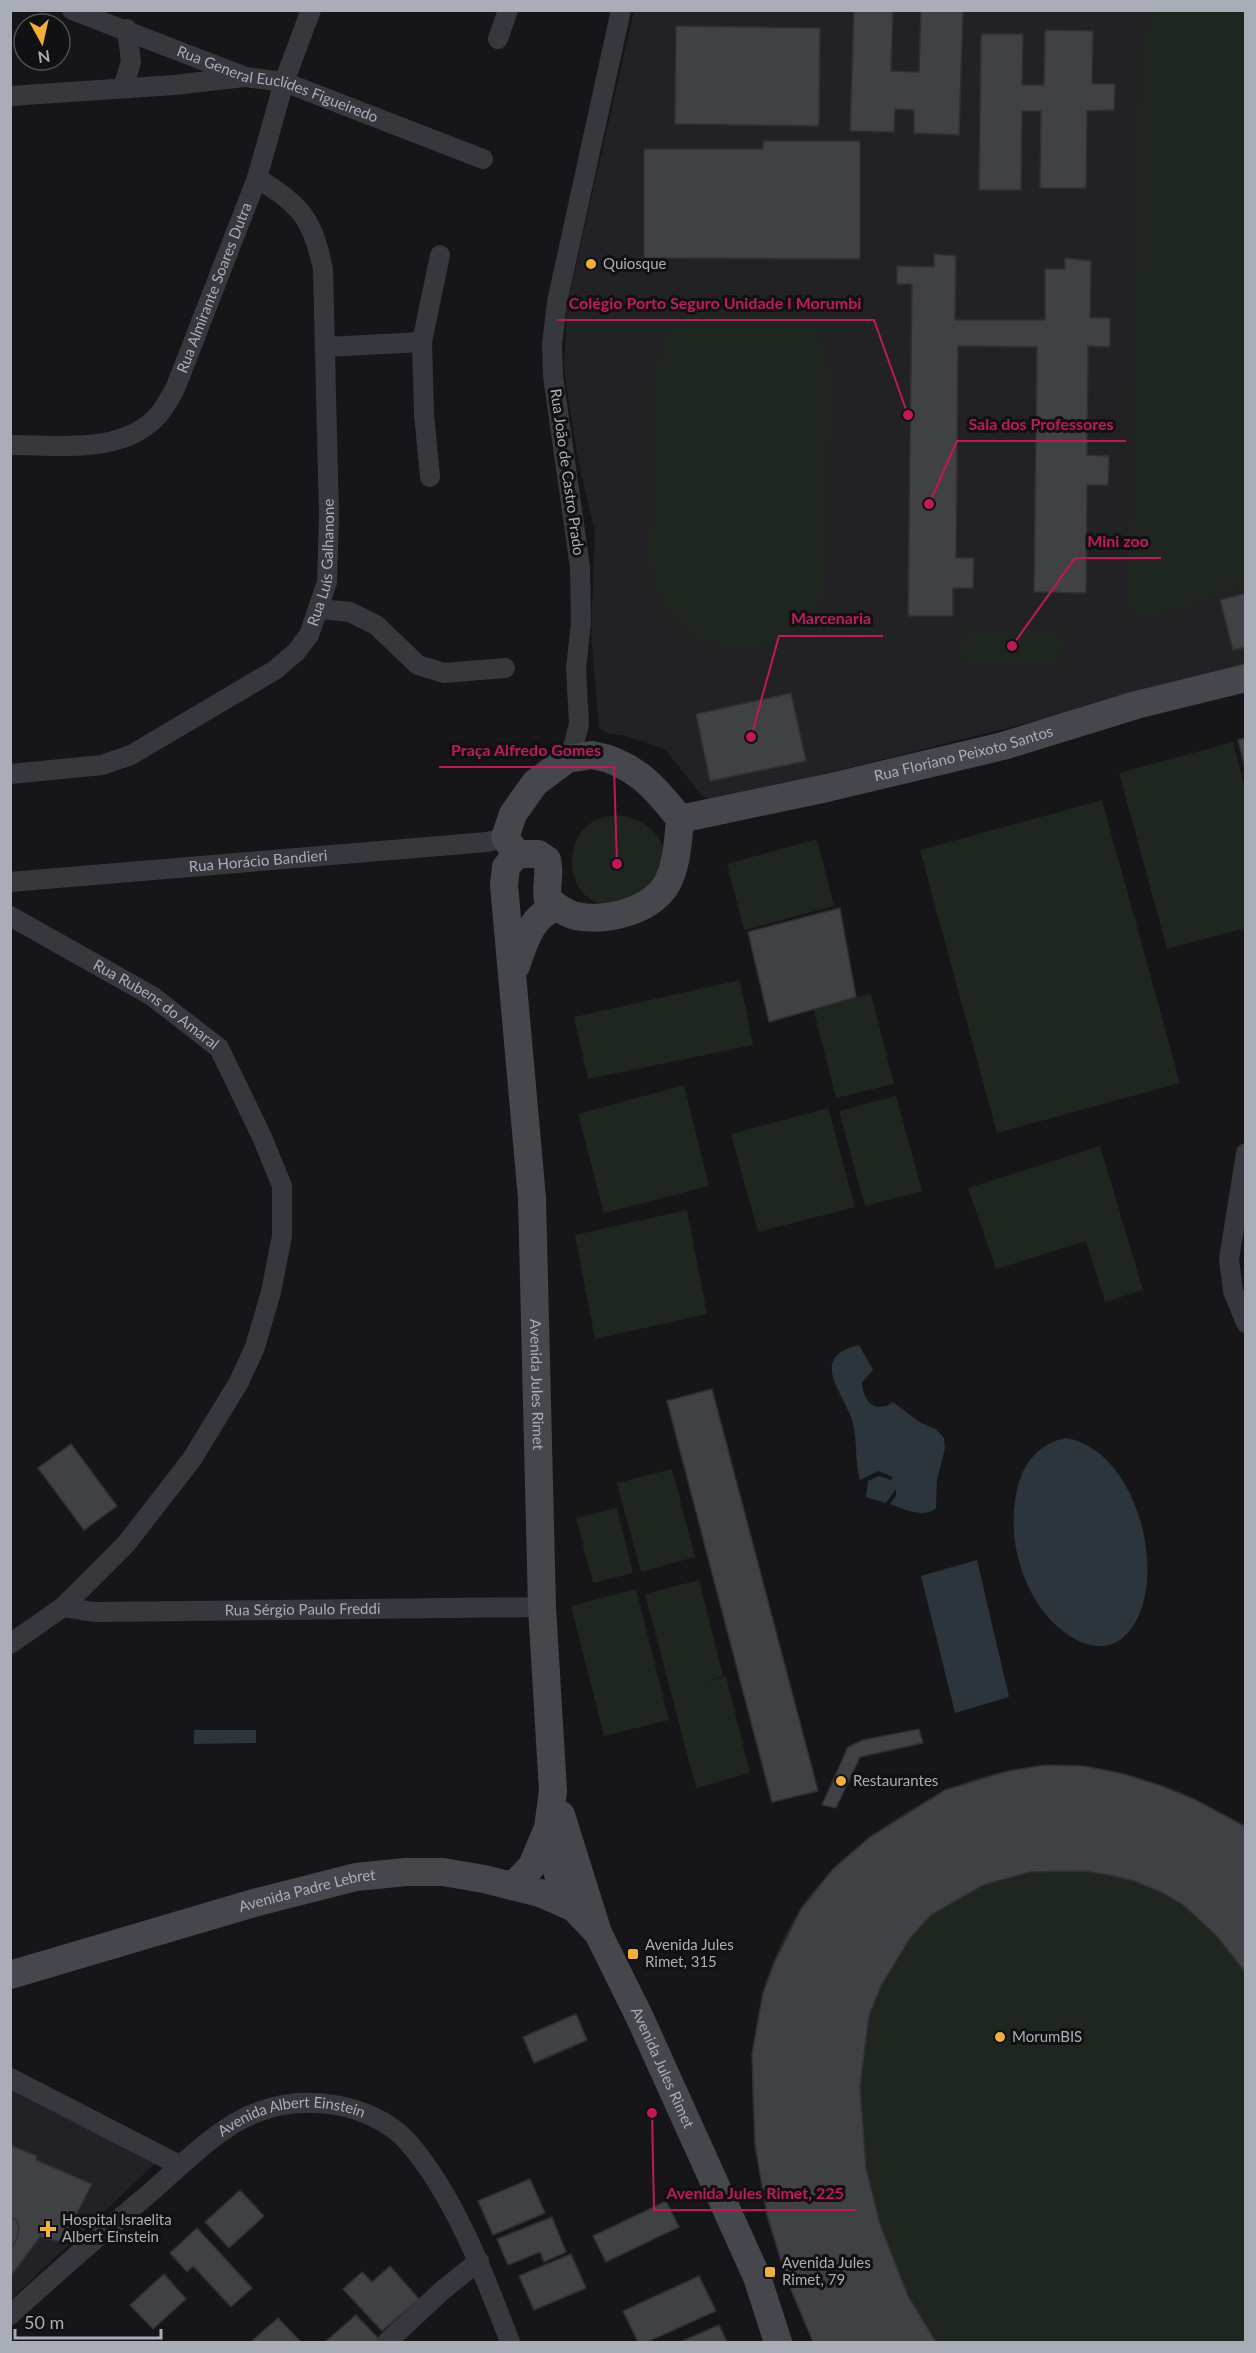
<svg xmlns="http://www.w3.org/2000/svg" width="1256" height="2353" viewBox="0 0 1256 2353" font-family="Lato,sans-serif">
	<rect width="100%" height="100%" fill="#161618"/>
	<path fill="#222225" d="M 634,11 L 1245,11 L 1245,668 L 717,801 L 702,796 L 665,749 L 623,735 L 610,734 L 599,728 L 591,635 L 595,533 L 578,460 L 564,370 L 567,304 Z
		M 11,2088 L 160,2159 L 11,2299 Z"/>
	<path fill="#1e261f" d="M 1155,11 L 1245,11 L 1246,585 L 1216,592 L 1207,602 L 1139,618 L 1126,608 L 1133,493 L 1140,45 Z
		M 728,294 L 745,294 L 778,301 L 806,321 L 824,348 L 830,374 L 827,560 C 826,573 826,589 820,600 C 785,666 688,661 658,594 C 646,566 652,534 652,504 C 653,460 654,416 655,371 C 664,328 686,307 728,294 Z
		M 964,629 L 1061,632 L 1060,664 L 962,661 Z
		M 1233,742 L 1245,788 L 1245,928 L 1167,949 L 1119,773 Z
		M 1102,800 L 1180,1083 L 997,1133 L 920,850 Z
		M 616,815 C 638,817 665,831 664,858 C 663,870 651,887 646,897 C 634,899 611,907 600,904 C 567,893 564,848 586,827 C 594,819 605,817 616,815 Z
		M 817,839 L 834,906 L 744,930 L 727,864 Z
		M 740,980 L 753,1045 L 588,1079 L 574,1017 Z
		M 871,994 L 894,1084 L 836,1098 L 813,1008 Z
		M 684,1085 L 709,1186 L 604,1213 L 578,1114 Z
		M 896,1096 L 922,1191 L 865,1206 L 839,1111 Z
		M 828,1108 L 855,1207 L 758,1232 L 731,1134 Z
		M 1100,1146 L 1143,1290 L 1105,1302 L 1086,1241 L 996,1269 L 968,1188 Z
		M 687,1210 L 707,1314 L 595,1339 L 575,1235 Z
		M 672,1469 L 695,1557 L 641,1572 L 617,1483 Z
		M 617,1508 L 633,1573 L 593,1583 L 576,1518 Z
		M 699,1580 L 723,1676 L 702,1683 L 726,1676 L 750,1773 L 696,1788 L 645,1594 Z
		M 636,1589 L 669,1720 L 604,1736 L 571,1606 Z
		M 1084,1766 C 1148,1778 1190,1796 1245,1827 L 1245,2342 L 813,2342 C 739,2171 702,1951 881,1829 C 920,1802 960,1779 1008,1771 C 1033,1767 1059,1768 1084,1766 Z"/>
	<path fill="#2c353c" d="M 859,1345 L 873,1370 L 862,1382 C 863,1402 875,1414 893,1402 L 921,1423 L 936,1429 L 944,1438 L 945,1448 L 937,1480 L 936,1508 C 924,1519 904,1509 890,1504 L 896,1496 L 896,1489 L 886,1503 L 866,1497 L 868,1481 L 879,1476 L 891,1480 L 893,1477 L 878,1471 L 860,1480 C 855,1462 857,1446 854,1428 C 850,1398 803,1358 859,1345 Z
		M 1066,1438 C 1132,1449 1164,1558 1139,1615 C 1111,1677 1052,1634 1031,1592 C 1015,1561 1009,1524 1017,1490 C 1023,1463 1038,1444 1066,1438 Z
		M 977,1560 L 1009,1697 L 955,1713 L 921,1576 Z
		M 194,1730 L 256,1730 L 256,1743 L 194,1744 Z"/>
	<path fill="#404145" stroke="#303034" stroke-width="1.5" d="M 854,10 L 893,10 L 891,71 L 919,72 L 921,10 L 963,10 L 959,135 L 914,133 L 914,110 L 895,109 L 894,132 L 850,131 Z
		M 676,26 L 820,28 L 819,126 L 675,124 Z
		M 1045,30 L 1093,31 L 1092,84 L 1115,84 L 1114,110 L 1087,111 L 1086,188 L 1040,188 L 1041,111 L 1022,111 L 1021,190 L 979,190 L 981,34 L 1023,34 L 1022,85 L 1044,85 Z
		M 763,141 L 860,141 L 860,259 L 644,258 L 644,149 L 763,149 Z
		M 934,254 L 956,256 L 955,320 L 1045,320 L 1045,269 L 1065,269 L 1065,258 L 1091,261 L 1090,318 L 1110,318 L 1110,347 L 1088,346 L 1087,455 L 1109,456 L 1108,485 L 1087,485 L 1086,593 L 1034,592 L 1037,347 L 958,346 L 956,558 L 974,558 L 973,588 L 953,588 L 953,616 L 908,616 L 912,284 L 897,284 L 897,266 L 934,267 Z
		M 1246,593 L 1246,647 L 1233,650 L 1220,600 Z
		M 791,693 L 806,761 L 710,781 L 696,714 Z
		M 1246,738 L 1246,771 L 1238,740 Z
		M 840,908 L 856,997 L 769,1022 L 748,932 Z
		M 712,1389 L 818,1791 L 772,1802 L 667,1401 Z
		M 71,1444 L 117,1506 L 84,1530 L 38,1468 Z
		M 919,1729 L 923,1743 L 860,1757 L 836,1808 L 822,1805 L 848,1747 L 863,1740 Z
		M 1045,1765 L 1084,1766 L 1124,1774 L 1162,1786 L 1196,1800 L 1246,1827 L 1246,1973 L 1215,1934 L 1182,1904 L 1161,1892 L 1134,1881 L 1109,1875 L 1083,1871 L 1030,1872 L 983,1885 L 931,1915 L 910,1938 L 881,1986 L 869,2016 L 860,2086 L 866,2168 L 880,2224 L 908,2296 L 936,2342 L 813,2342 L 787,2280 L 767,2215 L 755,2145 L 752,2054 L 763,1993 L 774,1963 L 801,1909 L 833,1869 L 870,1837 L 945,1790 L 1008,1771 Z
		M 576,2014 L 587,2040 L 534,2063 L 523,2037 Z
		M 10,2145 L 37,2156 L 36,2160 L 92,2184 L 62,2242 L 40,2237 L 10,2277 Z
		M 530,2179 L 545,2213 L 493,2235 L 478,2201 Z
		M 240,2190 L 264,2216 L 229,2248 L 205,2222 Z
		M 666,2201 L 679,2227 L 606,2262 L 593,2236 Z
		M 10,2217 L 16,2220 L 19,2227 L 17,2239 L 10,2250 Z
		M 552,2217 L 566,2252 L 544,2262 L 540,2252 L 508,2265 L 497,2239 Z
		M 197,2228 L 252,2288 L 231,2307 L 193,2266 L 187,2272 L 170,2253 Z
		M 571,2254 L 586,2288 L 534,2310 L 519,2276 Z
		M 390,2266 L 419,2299 L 382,2331 L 343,2289 L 362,2272 L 372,2282 Z
		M 164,2274 L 186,2299 L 153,2329 L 130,2305 Z
		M 699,2276 L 716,2311 L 647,2342 L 638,2342 L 623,2311 Z
		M 356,2315 L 379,2339 L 375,2342 L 325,2342 Z
		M 278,2318 L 301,2342 L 251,2342 Z
		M 719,2325 L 727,2342 L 680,2342 Z"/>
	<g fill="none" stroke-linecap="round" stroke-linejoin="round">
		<g stroke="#37383d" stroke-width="20">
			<path id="s1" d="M 72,10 L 246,77 L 284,82 L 483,159"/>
			<path d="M 498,39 L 508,10"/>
			<path d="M 123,88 L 131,62 L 127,29"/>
			<path d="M 10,96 L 174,85 L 244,77"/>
			<path d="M 326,347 L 422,342"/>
			<path id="s2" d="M 10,445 C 59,445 126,455 160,413 C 166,406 170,397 175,389 L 257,178 L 284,82 L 311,10"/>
			<path d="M 430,477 L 424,414 L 422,342 L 440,255"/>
			<path d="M 320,609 L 350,612 L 376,625 L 418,665 L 444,673 L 505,668"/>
			<path d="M 567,759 L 574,744 L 579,724 L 576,669 L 581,622 L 580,567 L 553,376 L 552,344 L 557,302 L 621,10"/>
			<path id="s3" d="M 10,774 L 102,765 L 131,755 L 275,670 L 296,652 L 309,635 L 327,582 L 329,516 L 323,269 C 312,217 301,206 257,178"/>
			<path id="s4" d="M 10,882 L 487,842 L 505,838"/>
			<path id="s5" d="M 10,916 L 152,996 L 219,1048 L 262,1137 L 282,1186 L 282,1236 L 271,1292 L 255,1347 L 239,1382 L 192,1459 L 126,1544 L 63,1607 L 10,1644"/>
			<path d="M 1246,1153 L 1229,1259 L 1233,1291 L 1246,1323"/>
			<path id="s6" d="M 63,1607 L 93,1612 L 542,1607"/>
			<path d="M 10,2078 L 179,2165"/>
			<path id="s7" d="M 10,2315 C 54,2275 98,2236 144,2198 C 204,2147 247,2090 335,2105 C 360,2109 389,2121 407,2141 C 454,2194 485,2276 510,2342"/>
			<path d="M 387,2342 L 444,2289 L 479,2261"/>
		</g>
		<g stroke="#45474d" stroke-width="28">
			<path d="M 592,755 C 633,762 655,787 680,819 C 678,841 677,868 665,887 C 647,912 605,922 576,916 C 566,914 556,906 548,900 C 545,885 551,874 547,860 L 538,854 L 517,854 L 505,838 L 513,814 L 535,783 L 567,759 Z"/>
			<path id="s8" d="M 680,819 L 827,788 L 1003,746 L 1136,705 L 1246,678"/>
			<path id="s9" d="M 517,854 L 506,867 L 504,885 L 532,1198 L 542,1607 L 553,1791 L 548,1828 L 564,1902"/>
			<path d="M 516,966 C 524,943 531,915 557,907"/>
			<path id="s10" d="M 561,1815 L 598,1933 L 640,2018 L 757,2277 L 778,2342"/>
			<path d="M 513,1886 L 532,1866 L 548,1828"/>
			<path id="s11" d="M 10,1975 L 254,1903 L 356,1877 L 406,1872 L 443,1872 L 484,1879 L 540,1893 L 574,1908 L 598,1933"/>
		</g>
	</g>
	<g fill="#f2b134" stroke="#111113" stroke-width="2">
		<circle cx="591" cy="264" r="6"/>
		<circle cx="841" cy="1781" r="6"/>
		<rect x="627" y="1948" width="12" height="12" rx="3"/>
		<circle cx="1000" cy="2037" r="6"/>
		<path d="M45 2220h6v6h6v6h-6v6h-6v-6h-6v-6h6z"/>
		<rect x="764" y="2266" width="12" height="12" rx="3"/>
	</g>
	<g text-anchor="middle" stroke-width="6" stroke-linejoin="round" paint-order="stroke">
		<g font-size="15" fill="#a8adb8" stroke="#111113">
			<text dy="5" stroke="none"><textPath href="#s1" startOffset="219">Rua General Euclides Figueiredo</textPath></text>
			<text dy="5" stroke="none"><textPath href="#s2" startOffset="296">Rua Almirante Soares Dutra</textPath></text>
			<text transform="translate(567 472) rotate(82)" y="5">Rua João de Castro Prado</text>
			<text dy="5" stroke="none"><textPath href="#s3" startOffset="414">Rua Luís Galhanone</textPath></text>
			<text dy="5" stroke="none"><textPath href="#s8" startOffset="291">Rua Floriano Peixoto Santos</textPath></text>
			<text dy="5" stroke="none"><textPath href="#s4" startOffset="249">Rua Horácio Bandieri</textPath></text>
			<text dy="5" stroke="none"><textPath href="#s5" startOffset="171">Rua Rubens do Amaral</textPath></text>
			<text dy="5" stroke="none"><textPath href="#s9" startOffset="536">Avenida Jules Rimet</textPath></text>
			<text dy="5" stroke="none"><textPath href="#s6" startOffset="240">Rua Sérgio Paulo Freddi</textPath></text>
			<text dy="5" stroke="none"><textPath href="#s11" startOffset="309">Avenida Padre Lebret</textPath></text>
			<text dy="5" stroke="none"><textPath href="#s10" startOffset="273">Avenida Jules Rimet</textPath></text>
			<text dy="5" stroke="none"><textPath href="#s7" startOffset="354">Avenida Albert Einstein</textPath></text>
		</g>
		<g font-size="15" fill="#a8adb8" stroke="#111113" text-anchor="start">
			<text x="603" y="269">Quiosque</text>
			<text x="853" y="1786">Restaurantes</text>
			<text x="645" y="1950">Avenida Jules<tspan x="645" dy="17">Rimet, 315</tspan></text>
			<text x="1012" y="2042">MorumBIS</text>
			<text x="62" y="2225">Hospital Israelita<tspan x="62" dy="17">Albert Einstein</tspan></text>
			<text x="782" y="2268">Avenida Jules<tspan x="782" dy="17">Rimet, 79</tspan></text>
		</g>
	</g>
	<path fill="none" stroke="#c2185b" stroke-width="2" d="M908 415L874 320H557M929 504L957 441H1126M1012 646L1075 558H1161M751 737L779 636H883M617 864L614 767H439M652 2113L654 2210H856"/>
	<g fill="#c2185b" stroke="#111113" stroke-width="2">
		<circle cx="908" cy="415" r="6"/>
		<circle cx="929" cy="504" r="6"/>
		<circle cx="1012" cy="646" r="6"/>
		<circle cx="751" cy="737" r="6"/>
		<circle cx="617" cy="864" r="6"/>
		<circle cx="652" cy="2113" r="6"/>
	</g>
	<g font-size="16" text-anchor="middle" font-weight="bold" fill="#c2185b" stroke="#111113" stroke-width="6" stroke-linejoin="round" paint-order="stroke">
		<text x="715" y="309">Colégio Porto Seguro Unidade I Morumbi</text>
		<text x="1041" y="430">Sala dos Professores</text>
		<text x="1118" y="547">Mini zoo</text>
		<text x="831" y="624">Marcenaria</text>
		<text x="526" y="756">Praça Alfredo Gomes</text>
		<text x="755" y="2199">Avenida Jules Rimet, 225</text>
	</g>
	<rect width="1256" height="2353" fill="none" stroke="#a8adb8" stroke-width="24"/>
	<g transform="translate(42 42) rotate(172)"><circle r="28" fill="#111113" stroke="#4d4f55" stroke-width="1.5"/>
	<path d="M0-4.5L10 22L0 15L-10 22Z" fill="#f2b134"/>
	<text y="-9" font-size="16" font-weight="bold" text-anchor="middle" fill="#a8adb8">N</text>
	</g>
	<path d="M15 2329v9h146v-9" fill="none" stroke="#a8adb8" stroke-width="3"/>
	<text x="24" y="2329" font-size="18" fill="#a8adb8" stroke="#111113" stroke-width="4.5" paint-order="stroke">50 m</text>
</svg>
